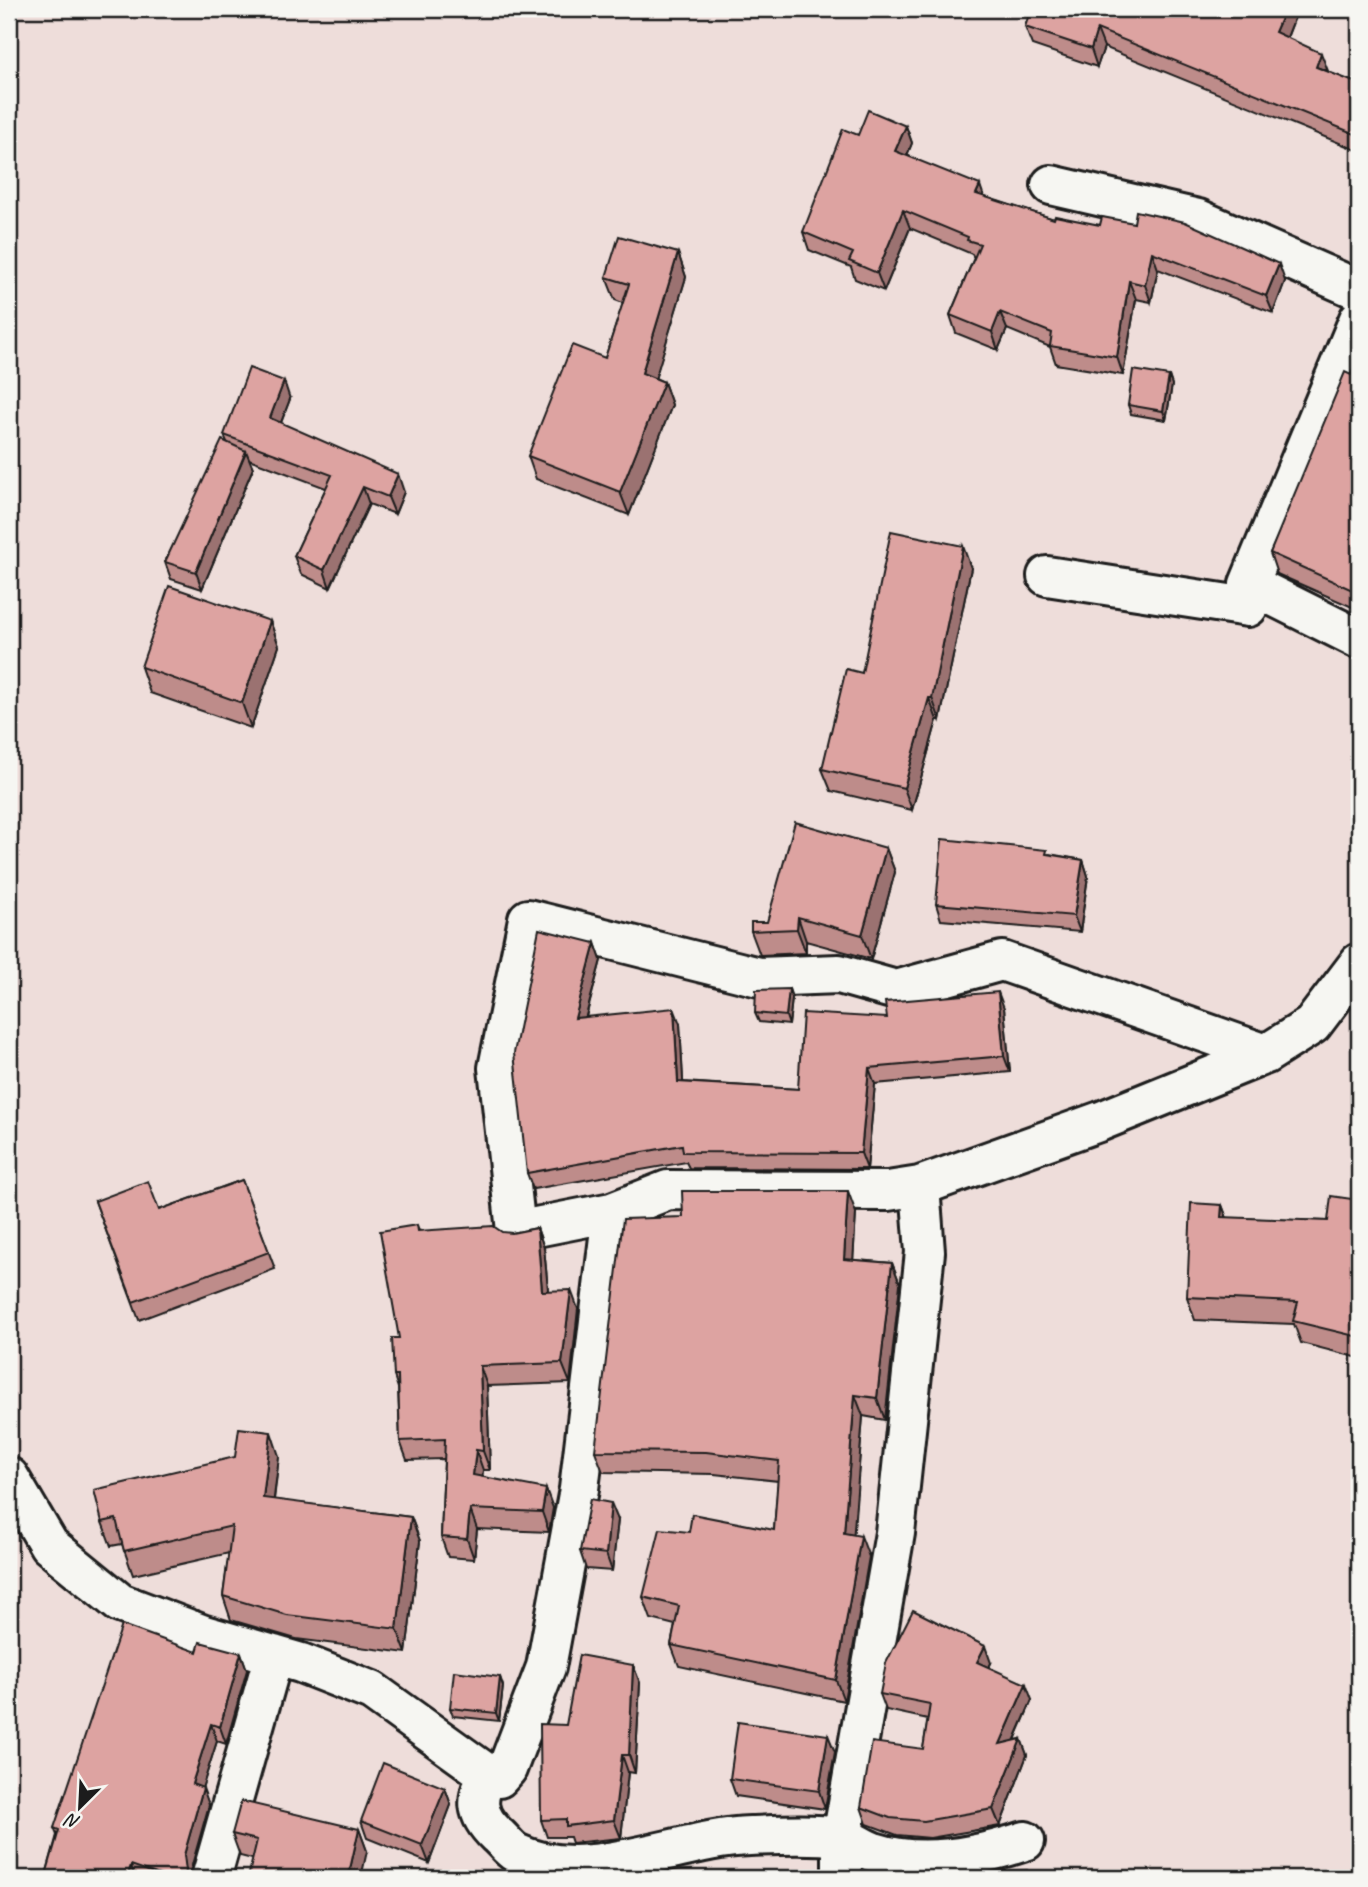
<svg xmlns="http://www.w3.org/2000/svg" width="1368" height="1887" viewBox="0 0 1368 1887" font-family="Caveat,sans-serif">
	<rect width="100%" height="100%" fill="#eeddda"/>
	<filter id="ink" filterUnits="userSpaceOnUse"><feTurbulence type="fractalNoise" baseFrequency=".0143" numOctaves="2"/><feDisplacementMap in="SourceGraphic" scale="14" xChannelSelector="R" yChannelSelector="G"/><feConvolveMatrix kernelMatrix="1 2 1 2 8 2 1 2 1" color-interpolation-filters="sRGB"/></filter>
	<g filter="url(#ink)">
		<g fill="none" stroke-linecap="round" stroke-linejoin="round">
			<defs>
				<path id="minor" d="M 1051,185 L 1198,219 L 1359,290
					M 1047,576 L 1248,607 L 1249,584 L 1359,319
					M 1249,584 L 1359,639
					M 612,1212 L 516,1231 L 498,1068 L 528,919 L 759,977 L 839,974 L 896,990 L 1002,961 L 1266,1054
					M 9,1477 L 49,1545 L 120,1603 L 204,1635 L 301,1663 L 372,1691 L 493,1778 L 499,1778 L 507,1769 L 546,1667 L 579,1489 L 612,1212 L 668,1190 L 888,1191 L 920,1186 L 1101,1121 L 1266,1054 L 1312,1025 L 1359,963
					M 488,1774 C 475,1799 475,1814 497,1835 C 503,1840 509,1849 516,1853 C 584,1887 679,1838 750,1836 C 778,1835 812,1833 840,1837 C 852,1839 863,1849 874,1852 C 922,1868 979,1856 1025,1841
					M 211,1878 L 274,1655
					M 842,1878 L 842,1838 L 895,1533 L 925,1252 L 920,1186"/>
			</defs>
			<use href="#minor" stroke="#1c1c1c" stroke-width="44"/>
			<use href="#minor" stroke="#f6f6f2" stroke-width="38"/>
		</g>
		<path fill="#be8c8a" stroke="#1c1c1c" stroke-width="2" d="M 1031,9 L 1298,9 L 1287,38 L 1327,72 L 1359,84 L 1359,151 L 1104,47 L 1097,67 L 1032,45 L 1025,27 Z
			M 906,126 L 912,143 L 907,155 L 984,197 L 1054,219 L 1285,281 L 1273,313 L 1158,269 L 1151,302 L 1136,299 L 1123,375 L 1056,364 L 1050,347 L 1007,329 L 998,350 L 956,333 L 950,315 L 974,258 L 972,254 L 910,228 L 884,291 L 855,279 L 851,267 L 809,250 L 803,232 L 858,135 Z
			M 678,253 L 686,277 L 655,378 L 664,382 L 672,405 L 629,515 L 536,479 L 528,456 L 605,358 L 623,303 L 615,300 L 606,277 Z
			M 1359,357 L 1359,610 L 1277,574 L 1270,553 Z
			M 1169,376 L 1172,385 L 1166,420 L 1131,414 L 1128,405 Z
			M 290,399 L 281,423 L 404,492 L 395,514 L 369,504 L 330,588 L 301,574 L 294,556 L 326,488 L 249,459 L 253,468 L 202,589 L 171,579 L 165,562 L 227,442 L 224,435 Z
			M 971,568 L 940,720 L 937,720 L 912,810 L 831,791 L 822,769 L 862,673 Z
			M 270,621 L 279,646 L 251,728 L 150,693 L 141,667 Z
			M 886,848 L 895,872 L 871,959 L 806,941 L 806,953 L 760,955 L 751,931 L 767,922 Z
			M 1049,854 L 1083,860 L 1088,876 L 1080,932 L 941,920 L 936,904 Z
			M 595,943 L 601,960 L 586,1017 L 680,1024 L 683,1082 L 798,1089 L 887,1018 L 1004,1008 L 1010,1072 L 875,1084 L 867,1169 L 689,1168 L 686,1162 L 533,1189 L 527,1173 Z
			M 789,989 L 792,998 L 789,1025 L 759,1022 L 755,1013 Z
			M 242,1180 L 275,1269 L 139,1320 L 95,1201 L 159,1210 Z
			M 1359,1200 L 1359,1358 L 1301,1343 L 1294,1324 L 1195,1320 L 1187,1297 L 1222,1205 L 1227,1218 L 1328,1221 Z
			M 856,1213 L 853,1260 L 892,1263 L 900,1284 L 885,1420 L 863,1416 L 853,1534 L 869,1557 L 844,1701 L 679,1666 L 671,1645 L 675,1625 L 651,1619 L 643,1597 L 689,1532 L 774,1530 L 778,1481 L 714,1474 L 603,1472 L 595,1451 Z
			M 417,1225 L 419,1231 L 512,1233 L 537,1228 L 544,1248 L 548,1290 L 578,1309 L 570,1383 L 487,1386 L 490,1470 L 483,1470 L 482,1477 L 553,1508 L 549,1532 L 477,1529 L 474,1559 L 448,1557 L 441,1537 L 444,1459 L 407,1460 L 400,1441 L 398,1388 L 394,1376 L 399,1338 Z
			M 279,1456 L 274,1500 L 411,1517 L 420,1541 L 406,1653 L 296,1639 L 231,1620 L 223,1596 L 229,1553 L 133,1575 L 122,1544 L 111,1546 L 102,1522 Z
			M 618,1520 L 612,1571 L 586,1569 L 580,1551 Z
			M 197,1652 L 241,1653 L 247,1670 L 226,1744 L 217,1741 L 202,1788 L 209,1805 L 190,1872 L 191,1878 L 47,1878 L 46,1875 L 57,1835 L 54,1828 Z
			M 991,1663 L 989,1667 L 1032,1700 L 1015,1740 L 1021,1739 L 1027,1755 L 1000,1826 L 930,1838 L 897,1835 L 867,1824 L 861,1807 L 923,1749 L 928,1719 L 886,1710 L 880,1694 Z
			M 633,1665 L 640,1683 L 635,1773 L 628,1772 L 621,1838 L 572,1843 L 570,1837 L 547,1837 L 541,1820 L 566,1725 Z
			M 500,1677 L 503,1686 L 499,1721 L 453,1716 L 450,1708 Z
			M 835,1752 L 825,1809 L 736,1796 L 730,1779 Z
			M 445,1788 L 451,1805 L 429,1863 L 367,1838 L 361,1821 Z
			M 359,1829 L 367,1851 L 252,1859 L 240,1856 L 232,1834 Z"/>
		<path fill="#9b7271" stroke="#1c1c1c" stroke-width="2" d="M 1285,9 L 1298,9 L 1282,50 L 1275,32 Z
			M 1097,29 L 1104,47 L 1097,67 L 1091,49 Z
			M 1321,53 L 1328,71 L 1316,67 Z
			M 1359,124 L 1359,144 L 1355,134 Z
			M 906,126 L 912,143 L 902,168 L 895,151 Z
			M 980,185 L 986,203 L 976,194 Z
			M 903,210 L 910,228 L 884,291 L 877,273 Z
			M 1152,252 L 1158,269 L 1151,302 L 1145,285 Z
			M 678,253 L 686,277 L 650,396 L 642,373 Z
			M 1279,264 L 1285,281 L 1273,313 L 1266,296 Z
			M 1129,281 L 1136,299 L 1123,375 L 1117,357 Z
			M 1000,312 L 1007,329 L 998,350 L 992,332 Z
			M 1169,376 L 1172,385 L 1166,420 L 1163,411 Z
			M 284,381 L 290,399 L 276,435 L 270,418 Z
			M 664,382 L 672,405 L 629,515 L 620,492 Z
			M 246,451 L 253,468 L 202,589 L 196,572 Z
			M 398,474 L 404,492 L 395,514 L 388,497 Z
			M 363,487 L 369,504 L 330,588 L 324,570 Z
			M 963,546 L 971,568 L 940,720 L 932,698 Z
			M 270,621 L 279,646 L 251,728 L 242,703 Z
			M 929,698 L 937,720 L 912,810 L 904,788 Z
			M 886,848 L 895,872 L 871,959 L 862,935 Z
			M 1083,860 L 1088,876 L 1080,932 L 1074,916 Z
			M 798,917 L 806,941 L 806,953 L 797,929 Z
			M 595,943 L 601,960 L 581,1034 L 575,1018 Z
			M 789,989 L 792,998 L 789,1025 L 786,1016 Z
			M 998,992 L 1004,1008 L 1010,1072 L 1004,1056 Z
			M 674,1008 L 680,1024 L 684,1098 L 678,1082 Z
			M 869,1068 L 875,1084 L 867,1169 L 861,1153 Z
			M 848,1191 L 856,1213 L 852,1280 L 844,1259 Z
			M 1222,1205 L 1230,1227 L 1221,1217 Z
			M 537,1228 L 544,1248 L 550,1310 L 542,1291 Z
			M 892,1263 L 900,1284 L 885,1420 L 877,1398 Z
			M 571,1290 L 578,1309 L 570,1383 L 562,1363 Z
			M 480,1366 L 487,1386 L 490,1470 L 483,1451 Z
			M 855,1395 L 863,1416 L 852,1554 L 844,1533 Z
			M 271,1432 L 279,1456 L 271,1522 L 263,1498 Z
			M 476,1450 L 483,1470 L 480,1495 L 473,1475 Z
			M 546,1489 L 553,1508 L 549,1532 L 542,1512 Z
			M 611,1503 L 618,1520 L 612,1571 L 606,1554 Z
			M 470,1509 L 477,1529 L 474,1559 L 467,1539 Z
			M 411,1517 L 420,1541 L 406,1653 L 397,1629 Z
			M 861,1536 L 869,1557 L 844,1701 L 836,1680 Z
			M 985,1646 L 991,1663 L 983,1678 L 977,1662 Z
			M 241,1653 L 247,1670 L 226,1744 L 220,1727 Z
			M 633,1665 L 640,1683 L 635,1773 L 629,1755 Z
			M 500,1677 L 503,1686 L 499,1721 L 496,1713 Z
			M 1026,1684 L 1032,1700 L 1006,1760 L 1000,1744 Z
			M 211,1724 L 217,1741 L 198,1801 L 192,1784 Z
			M 828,1735 L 835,1752 L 825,1809 L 819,1791 Z
			M 1021,1739 L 1027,1755 L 1000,1826 L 993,1809 Z
			M 622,1755 L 628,1772 L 621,1838 L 614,1820 Z
			M 203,1788 L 209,1805 L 190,1872 L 191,1878 L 183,1878 L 184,1855 Z
			M 445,1788 L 451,1805 L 429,1863 L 422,1845 Z
			M 359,1829 L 367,1851 L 361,1878 L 348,1878 Z
			M 131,1865 L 135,1878 L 127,1878 Z"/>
		<path fill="#dda3a1" stroke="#1c1c1c" stroke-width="2" d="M 1031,9 L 1285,9 L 1275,32 L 1321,53 L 1316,67 L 1359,84 L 1359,124 L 1355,134 L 1097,29 L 1091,49 L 1025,27 Z
			M 868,110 L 906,126 L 895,151 L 980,185 L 976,194 L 1054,219 L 1055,216 L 1100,225 L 1102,217 L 1134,223 L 1136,211 L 1185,222 L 1279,264 L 1266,296 L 1152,252 L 1145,285 L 1129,281 L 1117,357 L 1050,346 L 1052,333 L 1000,312 L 992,332 L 950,315 L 980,244 L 967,240 L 968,237 L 903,210 L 877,273 L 849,261 L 853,253 L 803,232 L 843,129 L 858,135 Z
			M 619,236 L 678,253 L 642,373 L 664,382 L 620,492 L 528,456 L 572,345 L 605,358 L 629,284 L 606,277 Z
			M 1359,357 L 1359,593 L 1270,553 L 1345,372 L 1351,375 Z
			M 249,368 L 284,381 L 270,418 L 398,474 L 388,497 L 363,487 L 324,570 L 294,556 L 332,475 L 224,435 Z
			M 1133,370 L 1169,376 L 1163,411 L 1128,405 Z
			M 222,440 L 246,451 L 196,572 L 165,562 Z
			M 891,531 L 963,546 L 932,698 L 929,698 L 904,788 L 822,769 L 846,669 L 862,673 Z
			M 169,586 L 270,621 L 242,703 L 141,667 Z
			M 795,822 L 886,848 L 862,935 L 798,917 L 797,929 L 751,931 L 751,922 L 767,922 Z
			M 942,839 L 1047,850 L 1046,854 L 1083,860 L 1074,916 L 936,904 Z
			M 539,929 L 595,943 L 575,1018 L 674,1008 L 678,1082 L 798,1089 L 803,1013 L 887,1018 L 885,1002 L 998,992 L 1004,1056 L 869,1068 L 861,1153 L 683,1152 L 682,1145 L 527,1173 L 514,1053 Z
			M 789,989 L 786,1016 L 755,1013 L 756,990 Z
			M 242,1180 L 269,1252 L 133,1302 L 95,1201 L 148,1181 L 159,1210 Z
			M 682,1191 L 848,1191 L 844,1259 L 892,1263 L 877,1398 L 855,1395 L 844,1533 L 861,1536 L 836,1680 L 671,1645 L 679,1606 L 643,1597 L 660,1529 L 689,1532 L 692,1514 L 774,1530 L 779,1461 L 706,1452 L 595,1451 L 623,1219 L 683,1217 Z
			M 1331,1196 L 1359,1200 L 1359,1337 L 1293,1321 L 1298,1302 L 1187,1297 L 1191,1203 L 1222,1205 L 1221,1217 L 1328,1221 Z
			M 417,1225 L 418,1231 L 493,1226 L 502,1232 L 512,1233 L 537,1228 L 542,1291 L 571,1290 L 562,1363 L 480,1366 L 483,1451 L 476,1450 L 473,1475 L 546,1489 L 542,1512 L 470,1509 L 467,1539 L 441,1537 L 445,1439 L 400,1441 L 398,1376 L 394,1376 L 392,1338 L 399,1338 L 380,1231 Z
			M 239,1428 L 271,1432 L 263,1498 L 411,1517 L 397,1629 L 287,1615 L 223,1596 L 232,1526 L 124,1551 L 116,1519 L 102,1522 L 94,1490 L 235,1457 Z
			M 590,1499 L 611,1503 L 606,1554 L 580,1551 Z
			M 913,1610 L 985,1646 L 977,1662 L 1026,1684 L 1000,1744 L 1021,1739 L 993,1809 L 924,1821 L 890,1818 L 861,1807 L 872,1742 L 923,1749 L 930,1704 L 880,1694 L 886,1663 Z
			M 122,1625 L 197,1652 L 200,1642 L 241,1653 L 220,1727 L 211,1724 L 192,1784 L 203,1788 L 184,1855 L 186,1871 L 183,1878 L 168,1878 L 131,1865 L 127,1878 L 57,1878 L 46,1875 L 59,1830 L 54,1828 Z
			M 579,1655 L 633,1665 L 629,1755 L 622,1755 L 614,1820 L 566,1826 L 566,1819 L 541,1820 L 540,1724 L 566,1725 Z
			M 454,1671 L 500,1677 L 496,1713 L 450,1708 Z
			M 738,1722 L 828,1735 L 819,1791 L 730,1779 Z
			M 383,1763 L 445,1788 L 422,1845 L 361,1821 Z
			M 241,1801 L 359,1829 L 348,1878 L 248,1878 L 257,1840 L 232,1834 Z
			M 1027,1870 L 1028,1878 L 914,1878 Z
			M 764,1872 L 765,1878 L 729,1878 L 729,1873 Z"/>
	</g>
	<rect width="1368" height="1887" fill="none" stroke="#f6f6f2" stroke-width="35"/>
	<rect x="18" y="18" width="1333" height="1852" fill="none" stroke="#1c1c1c" stroke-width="2.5" filter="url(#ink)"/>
	<g transform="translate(80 1807) rotate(204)" stroke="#f6f6f2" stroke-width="5" paint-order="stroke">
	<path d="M0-5L12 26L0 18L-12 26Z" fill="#1c1c1c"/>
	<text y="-10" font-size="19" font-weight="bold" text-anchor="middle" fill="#1c1c1c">N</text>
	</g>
</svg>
